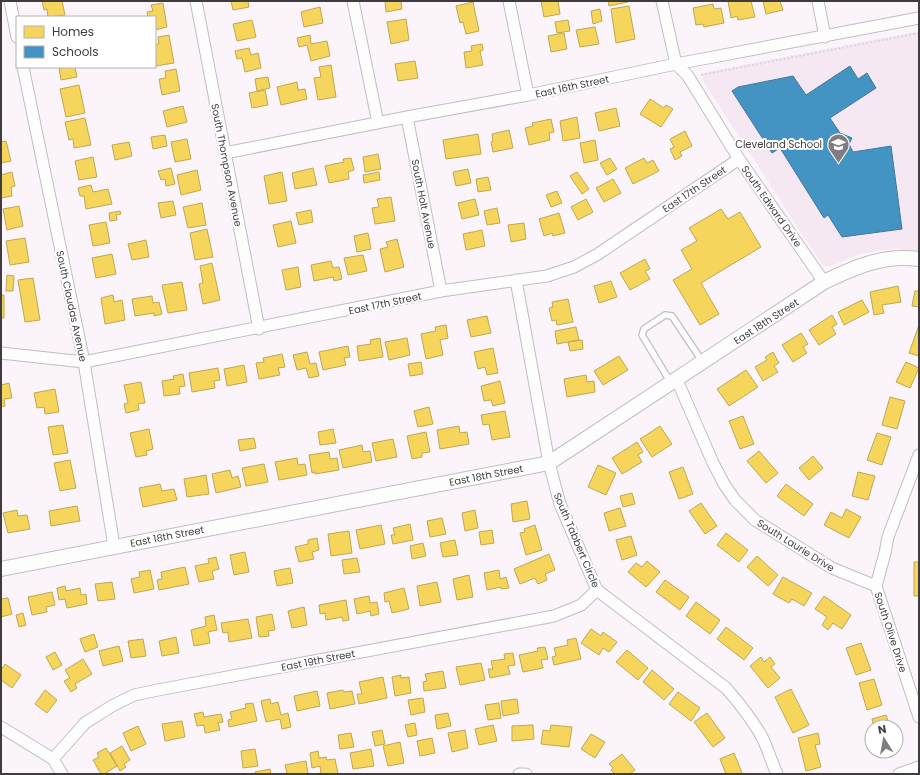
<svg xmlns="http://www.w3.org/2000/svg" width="920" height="775" viewBox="0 0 920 775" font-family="Poppins,sans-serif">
	<rect width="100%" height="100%" fill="#fbf4fa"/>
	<path fill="#f6e8f3" d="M 919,31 L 919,252 L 894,249 L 875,251 L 856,255 L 830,267 L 822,265 L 702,79 L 703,74 L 706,72 Z"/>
	<path fill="#f6d55c" stroke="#bfa753" d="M 42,1 L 62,1 L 65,15 L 48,17 L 47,9 L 44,10 Z
		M 231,1 L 248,1 L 249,7 L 233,10 Z
		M 385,1 L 401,1 L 402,9 L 386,12 Z
		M 541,1 L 558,1 L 560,14 L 544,17 Z
		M 608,1 L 628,1 L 628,2 L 609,6 Z
		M 728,1 L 751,1 L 755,17 L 738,20 L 737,16 L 731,18 Z
		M 763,1 L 780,1 L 783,10 L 766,14 Z
		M 473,2 L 479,31 L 466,34 L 463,22 L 460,23 L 456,6 Z
		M 163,3 L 167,27 L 155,30 L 155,17 L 148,17 L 147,12 L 153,11 L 151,5 Z
		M 713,4 L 714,9 L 721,8 L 724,23 L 704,27 L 703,24 L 696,25 L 693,8 Z
		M 629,6 L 635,39 L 616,43 L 611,9 Z
		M 320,7 L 323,23 L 304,27 L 301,12 Z
		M 600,9 L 602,21 L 593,24 L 591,11 Z
		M 406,19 L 409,40 L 391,44 L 387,22 Z
		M 252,20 L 256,37 L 237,41 L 233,24 Z
		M 568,20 L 570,31 L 557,33 L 555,22 Z
		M 595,27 L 599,44 L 580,47 L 576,30 Z
		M 564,33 L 567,49 L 551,52 L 548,36 Z
		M 169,35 L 174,63 L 156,66 L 155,44 L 159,44 L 158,37 Z
		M 310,35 L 311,44 L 327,41 L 330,56 L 311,61 L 307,45 L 299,47 L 297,38 Z
		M 482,44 L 483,50 L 480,51 L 483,65 L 466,68 L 464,52 L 472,51 L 471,46 Z
		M 249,48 L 251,55 L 258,53 L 261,68 L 245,72 L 242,58 L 237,59 L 235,51 Z
		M 415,61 L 418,78 L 398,81 L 395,64 Z
		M 331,65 L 336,97 L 318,100 L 314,78 L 321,77 L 319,67 Z
		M 59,67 L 75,67 L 77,77 L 61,80 Z
		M 176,69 L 180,91 L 162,95 L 159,79 L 166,78 L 165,71 Z
		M 268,77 L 270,88 L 257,91 L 255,79 Z
		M 297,82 L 298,90 L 305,89 L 307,99 L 281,105 L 277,87 Z
		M 79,85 L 85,113 L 66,117 L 60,89 Z
		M 265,90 L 268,105 L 252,108 L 249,93 Z
		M 650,99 L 664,108 L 666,105 L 673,109 L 661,127 L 640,114 Z
		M 183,106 L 187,122 L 167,127 L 163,111 Z
		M 616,108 L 620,126 L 599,131 L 595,113 Z
		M 577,117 L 580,138 L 563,141 L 560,121 Z
		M 85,118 L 91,145 L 74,148 L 73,139 L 69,140 L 65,122 Z
		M 551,119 L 554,132 L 549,133 L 550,140 L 529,145 L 525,128 L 533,126 L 532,123 Z
		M 509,130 L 513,148 L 493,152 L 491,142 L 493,141 L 492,134 Z
		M 685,131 L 692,146 L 680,152 L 682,156 L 675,160 L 670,149 L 674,147 L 670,139 Z
		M 478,134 L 481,154 L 446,159 L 443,140 Z
		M 165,135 L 167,146 L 153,149 L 151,137 Z
		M 187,139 L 191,159 L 175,162 L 171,142 Z
		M 595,140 L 598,160 L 584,163 L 580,143 Z
		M 6,141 L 11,161 L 1,163 L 1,142 Z
		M 129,142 L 132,156 L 115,160 L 112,145 Z
		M 378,154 L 381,169 L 365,172 L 363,157 Z
		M 93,157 L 97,177 L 79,180 L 75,161 Z
		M 351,158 L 354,170 L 348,172 L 349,179 L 329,183 L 325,166 L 344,162 L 343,159 Z
		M 610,158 L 617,169 L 607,175 L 600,163 Z
		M 644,158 L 647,163 L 653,160 L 659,171 L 633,184 L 625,168 Z
		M 171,168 L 175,184 L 166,186 L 165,179 L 161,180 L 158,171 Z
		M 313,168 L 317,185 L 295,189 L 292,173 Z
		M 468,169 L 471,183 L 456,186 L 453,172 Z
		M 197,170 L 201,190 L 181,195 L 177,175 Z
		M 12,172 L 15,186 L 11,187 L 12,196 L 1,198 L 1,175 Z
		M 282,172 L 287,201 L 269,204 L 264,176 Z
		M 379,172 L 380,180 L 364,183 L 363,175 Z
		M 577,172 L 589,189 L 582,194 L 570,176 Z
		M 488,177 L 491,190 L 478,192 L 476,179 Z
		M 613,179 L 621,193 L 604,202 L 596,188 Z
		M 91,185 L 93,192 L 108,189 L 112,204 L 86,209 L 84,196 L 80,196 L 78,188 Z
		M 557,191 L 562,203 L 551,207 L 546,195 Z
		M 391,197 L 395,221 L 375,224 L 372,208 L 379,207 L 377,199 Z
		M 475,199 L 479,215 L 462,219 L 458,203 Z
		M 586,199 L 593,212 L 578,220 L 571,207 Z
		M 173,201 L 176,215 L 161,218 L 158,203 Z
		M 202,203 L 206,225 L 188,228 L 183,207 Z
		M 19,206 L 23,226 L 7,230 L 3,209 Z
		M 497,208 L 500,223 L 487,225 L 484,211 Z
		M 721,209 L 728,219 L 740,212 L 761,247 L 701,283 L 719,314 L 700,325 L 673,280 L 692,269 L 681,250 L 697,241 L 689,228 Z
		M 311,210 L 313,222 L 299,225 L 296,213 Z
		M 120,211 L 121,214 L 116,215 L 117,220 L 110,221 L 109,213 Z
		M 559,213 L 565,233 L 553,236 L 552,233 L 544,236 L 539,219 Z
		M 291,221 L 296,243 L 278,247 L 273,225 Z
		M 106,222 L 110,243 L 93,246 L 89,225 Z
		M 524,223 L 526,239 L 511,242 L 508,225 Z
		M 207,229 L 213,257 L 195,260 L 190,233 Z
		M 482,230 L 485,246 L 466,250 L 463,234 Z
		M 368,233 L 371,249 L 357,252 L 354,236 Z
		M 25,238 L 29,262 L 10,265 L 6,241 Z
		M 397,239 L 404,267 L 385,272 L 380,249 L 388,247 L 386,242 Z
		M 146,240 L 149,257 L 132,260 L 128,244 Z
		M 112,254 L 116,274 L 96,278 L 92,258 Z
		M 363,255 L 367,271 L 348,275 L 344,258 Z
		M 645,259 L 650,269 L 645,271 L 650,279 L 630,290 L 620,273 Z
		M 331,261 L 333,268 L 339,267 L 342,279 L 334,281 L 333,277 L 314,281 L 311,265 Z
		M 212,263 L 220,300 L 203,304 L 199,284 L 203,283 L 200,266 Z
		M 298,267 L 301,287 L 286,290 L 282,270 Z
		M 7,275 L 14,276 L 13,291 L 6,291 Z
		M 33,278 L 40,320 L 25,322 L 18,280 Z
		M 611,281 L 617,297 L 599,303 L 594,286 Z
		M 182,282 L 187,310 L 168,313 L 162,285 Z
		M 898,286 L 901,302 L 882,305 L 884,313 L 874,315 L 870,292 Z
		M 915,291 L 919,291 L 919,307 L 912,306 Z
		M 1,295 L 4,295 L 4,318 L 1,318 Z
		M 113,295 L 114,302 L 122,300 L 125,320 L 105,324 L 101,298 Z
		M 152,296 L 153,303 L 159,302 L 162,314 L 154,316 L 154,313 L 135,316 L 132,299 Z
		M 568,299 L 573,322 L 557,325 L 556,320 L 552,321 L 549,308 L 553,307 L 552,302 Z
		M 862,300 L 869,312 L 844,325 L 838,312 Z
		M 832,315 L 837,324 L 832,327 L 836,334 L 819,345 L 809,330 Z
		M 487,316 L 491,333 L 471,337 L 467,320 Z
		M 446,325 L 448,338 L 440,340 L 443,355 L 426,359 L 421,334 L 436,331 L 435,327 Z
		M 919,325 L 919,356 L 909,353 Z
		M 576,327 L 579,340 L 557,344 L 555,331 Z
		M 801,333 L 808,344 L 803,347 L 807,353 L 793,362 L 782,345 Z
		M 380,338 L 383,357 L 359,361 L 357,346 L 371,344 L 370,340 Z
		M 407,338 L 410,355 L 389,360 L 385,342 Z
		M 582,340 L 583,349 L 570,351 L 568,342 Z
		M 348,346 L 350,357 L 344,358 L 346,365 L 323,370 L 319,352 Z
		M 493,348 L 498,373 L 487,375 L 485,367 L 478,369 L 474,352 Z
		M 307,352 L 310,364 L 316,363 L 319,376 L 309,378 L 306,368 L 297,370 L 293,355 Z
		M 773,352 L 779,363 L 774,366 L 778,372 L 763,381 L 755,367 L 767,360 L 765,357 Z
		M 282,354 L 285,367 L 278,368 L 280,375 L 259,379 L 256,363 L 264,362 L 263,358 Z
		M 619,356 L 628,370 L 603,385 L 594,371 Z
		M 421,362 L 423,374 L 410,376 L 408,364 Z
		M 906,362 L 919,368 L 910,388 L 896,382 Z
		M 244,365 L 247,382 L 227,386 L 224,369 Z
		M 218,368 L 220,380 L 214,381 L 215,388 L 192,392 L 189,373 Z
		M 746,370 L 758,387 L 729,406 L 717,389 Z
		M 183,374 L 185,386 L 179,387 L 180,394 L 164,396 L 162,381 L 174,379 L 173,376 Z
		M 586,375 L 587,382 L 594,381 L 595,392 L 567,397 L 564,379 Z
		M 500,381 L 505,403 L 493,406 L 491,400 L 484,401 L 481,386 Z
		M 141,382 L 145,403 L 138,404 L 139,410 L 126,413 L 124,404 L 128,403 L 124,385 Z
		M 9,383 L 12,398 L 4,399 L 5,406 L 1,407 L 1,385 Z
		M 55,389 L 59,412 L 45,414 L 44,407 L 37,408 L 34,393 Z
		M 890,397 L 905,401 L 897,429 L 882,425 Z
		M 429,407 L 433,424 L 418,427 L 414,411 Z
		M 505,411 L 510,437 L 492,440 L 489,424 L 483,425 L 481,415 Z
		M 743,416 L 754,444 L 740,449 L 729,421 Z
		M 63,425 L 68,453 L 53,455 L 48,427 Z
		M 459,426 L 460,433 L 467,432 L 469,444 L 440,449 L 437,430 Z
		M 660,426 L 672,444 L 652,457 L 640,439 Z
		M 149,429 L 153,449 L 146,451 L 147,455 L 136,457 L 130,433 Z
		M 333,429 L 336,443 L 320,445 L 318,432 Z
		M 426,432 L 430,452 L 422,453 L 422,457 L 412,459 L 407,436 Z
		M 877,433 L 891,437 L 882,465 L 867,460 Z
		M 254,438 L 256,448 L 240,451 L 238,440 Z
		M 393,439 L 397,457 L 376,461 L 372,443 Z
		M 637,442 L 643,452 L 638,455 L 642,462 L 622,474 L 612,458 Z
		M 362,445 L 363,452 L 370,451 L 372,462 L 343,468 L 339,450 Z
		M 759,451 L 778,473 L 766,483 L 747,461 Z
		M 329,452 L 330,459 L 337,458 L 339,470 L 315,474 L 315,472 L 312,473 L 309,455 Z
		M 813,456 L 823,468 L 809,480 L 799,468 Z
		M 297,458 L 298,465 L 305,464 L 307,475 L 279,480 L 275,462 Z
		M 70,460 L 76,488 L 60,491 L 54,463 Z
		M 264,464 L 268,482 L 246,486 L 242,468 Z
		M 598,465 L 616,473 L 606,495 L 588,487 Z
		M 683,467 L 693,494 L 679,499 L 669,472 Z
		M 230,470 L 232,478 L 238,476 L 241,487 L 216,493 L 212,474 Z
		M 858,472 L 875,476 L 868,500 L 852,496 Z
		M 206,475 L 209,494 L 187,497 L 184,479 Z
		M 160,484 L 162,491 L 174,489 L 177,500 L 143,507 L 139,488 Z
		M 786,484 L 813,504 L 804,516 L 777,496 Z
		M 632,493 L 635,504 L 623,507 L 620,496 Z
		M 527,501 L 530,519 L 513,522 L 511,504 Z
		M 701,503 L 717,526 L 705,534 L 689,511 Z
		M 77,506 L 80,521 L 51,526 L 49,511 Z
		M 620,508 L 626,526 L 609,531 L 604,513 Z
		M 846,509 L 861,517 L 849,538 L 824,525 L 831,512 L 842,518 Z
		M 17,510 L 18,516 L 27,515 L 30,529 L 8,533 L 3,513 Z
		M 475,510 L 478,528 L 465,531 L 462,513 Z
		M 442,518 L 446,534 L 430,537 L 427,521 Z
		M 410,524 L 413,540 L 393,544 L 391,535 L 395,535 L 393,528 Z
		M 381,525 L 385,544 L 360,549 L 356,530 Z
		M 535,525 L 542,550 L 526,555 L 520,533 L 525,532 L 524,529 Z
		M 492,530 L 494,543 L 481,545 L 479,532 Z
		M 349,531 L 352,553 L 331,556 L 328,534 Z
		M 726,533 L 748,550 L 739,562 L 717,545 Z
		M 631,536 L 637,555 L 622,560 L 616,540 Z
		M 317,538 L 319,550 L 312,552 L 314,559 L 299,562 L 295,547 L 308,544 L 308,540 Z
		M 455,540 L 458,555 L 443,557 L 440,543 Z
		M 423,543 L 426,556 L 412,559 L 410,546 Z
		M 245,552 L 249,572 L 234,575 L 230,555 Z
		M 549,554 L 555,570 L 545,574 L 547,580 L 538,584 L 535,578 L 520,584 L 514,569 Z
		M 757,556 L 778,575 L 768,586 L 747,567 Z
		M 216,557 L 219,569 L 212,571 L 214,579 L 199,582 L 195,566 L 209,563 L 208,559 Z
		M 357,558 L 360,572 L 344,574 L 342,560 Z
		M 647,561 L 660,572 L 646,587 L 628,572 L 636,563 L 642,567 Z
		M 914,562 L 919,562 L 919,596 L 914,596 Z
		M 185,567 L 189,584 L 159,590 L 157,580 L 162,579 L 161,572 Z
		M 290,568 L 293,583 L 277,586 L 274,571 Z
		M 150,570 L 154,589 L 134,593 L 131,579 L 140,577 L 139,572 Z
		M 499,570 L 500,579 L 506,577 L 509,588 L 501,589 L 501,587 L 487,590 L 484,573 Z
		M 469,575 L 473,597 L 457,600 L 453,579 Z
		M 783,577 L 812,593 L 804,606 L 792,599 L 789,603 L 773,594 Z
		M 665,580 L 689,597 L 680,610 L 656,592 Z
		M 112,582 L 115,599 L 98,601 L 95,584 Z
		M 437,582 L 441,602 L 420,606 L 417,586 Z
		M 65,586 L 66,591 L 80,588 L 81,595 L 86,594 L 87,604 L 67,608 L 65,599 L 59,600 L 57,588 Z
		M 404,588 L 409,609 L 392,613 L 389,601 L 385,602 L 384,593 Z
		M 52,592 L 55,605 L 46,607 L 47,612 L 32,615 L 28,597 Z
		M 369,596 L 370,603 L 377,602 L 379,614 L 371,616 L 370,611 L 357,614 L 354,599 Z
		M 824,596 L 851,615 L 842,629 L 833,623 L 828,630 L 822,625 L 827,617 L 815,609 Z
		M 8,598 L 12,614 L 1,617 L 1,599 Z
		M 346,600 L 349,620 L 343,621 L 342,617 L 326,620 L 325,613 L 320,614 L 319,605 Z
		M 696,602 L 720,620 L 710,634 L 686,616 Z
		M 304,607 L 307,625 L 292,628 L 288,611 Z
		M 23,613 L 26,625 L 19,627 L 16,615 Z
		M 272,614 L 275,630 L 268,631 L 269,636 L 259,637 L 256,617 Z
		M 214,615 L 217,630 L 208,632 L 210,643 L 194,646 L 191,630 L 206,626 L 205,617 Z
		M 248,619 L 252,638 L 229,642 L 228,632 L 223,633 L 221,623 Z
		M 726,627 L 753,648 L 744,660 L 717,639 Z
		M 591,629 L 601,636 L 603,632 L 617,642 L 609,652 L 603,648 L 599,655 L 581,643 Z
		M 94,634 L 98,647 L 85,652 L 80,639 Z
		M 176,637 L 179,653 L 162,656 L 159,641 Z
		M 576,638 L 581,659 L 554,665 L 552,657 L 556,656 L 554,648 L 568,645 L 567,640 Z
		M 143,639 L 146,656 L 131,658 L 128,641 Z
		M 861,643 L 871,670 L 856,675 L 846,648 Z
		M 119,646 L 123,661 L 103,666 L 99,651 Z
		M 545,647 L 548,659 L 541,660 L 543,668 L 523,672 L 519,655 L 538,651 L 537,648 Z
		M 627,650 L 648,668 L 638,680 L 616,662 Z
		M 55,652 L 62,665 L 53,670 L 46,657 Z
		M 513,653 L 515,665 L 508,666 L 510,674 L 490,678 L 488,669 L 493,669 L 491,661 L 505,659 L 504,654 Z
		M 761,657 L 764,662 L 770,657 L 775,664 L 771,667 L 780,678 L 768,688 L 750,666 Z
		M 83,659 L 92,674 L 75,684 L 77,688 L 71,692 L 64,681 L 70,678 L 65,670 Z
		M 481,663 L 485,680 L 460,685 L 456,667 Z
		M 5,664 L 21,675 L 12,688 L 1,680 L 1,670 Z
		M 652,670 L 674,689 L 664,700 L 643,682 Z
		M 443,671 L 446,688 L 424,691 L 423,682 L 427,681 L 425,674 Z
		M 401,675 L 401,678 L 409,677 L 411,693 L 395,696 L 392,677 Z
		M 383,677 L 387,698 L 359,704 L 357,694 L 362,694 L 359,682 Z
		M 874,679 L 882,705 L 867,710 L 859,683 Z
		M 791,689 L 809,725 L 793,733 L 775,697 Z
		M 45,690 L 57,700 L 47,713 L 35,704 Z
		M 343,690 L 344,692 L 352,691 L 355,704 L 330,709 L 327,693 Z
		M 317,691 L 320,706 L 297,711 L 294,696 Z
		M 678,692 L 700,708 L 691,721 L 669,704 Z
		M 423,698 L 425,712 L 411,715 L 408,700 Z
		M 270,699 L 271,704 L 278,702 L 281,715 L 288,713 L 291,727 L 282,729 L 280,719 L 266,722 L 261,701 Z
		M 517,699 L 519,713 L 503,716 L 501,701 Z
		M 253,703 L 257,721 L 229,727 L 228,720 L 232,719 L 230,712 L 246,708 L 245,704 Z
		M 499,703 L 501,718 L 488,720 L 485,705 Z
		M 203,712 L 204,717 L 221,714 L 223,722 L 218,723 L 220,730 L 205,733 L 204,725 L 197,726 L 194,714 Z
		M 448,713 L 451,726 L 437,729 L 435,715 Z
		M 707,713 L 725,738 L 713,747 L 694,722 Z
		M 886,715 L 890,727 L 874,727 L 872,719 Z
		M 182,721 L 185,737 L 165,741 L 162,724 Z
		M 415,723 L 417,735 L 408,737 L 405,725 Z
		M 493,725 L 497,741 L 479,745 L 475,729 Z
		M 533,725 L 534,739 L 512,741 L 512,726 Z
		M 551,725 L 572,727 L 569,747 L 541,744 L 543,730 L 550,731 Z
		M 138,726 L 146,744 L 131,751 L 123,733 Z
		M 382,730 L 385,744 L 375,746 L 372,732 Z
		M 465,730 L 468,748 L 452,752 L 448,733 Z
		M 351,733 L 354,747 L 340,749 L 338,735 Z
		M 818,733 L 820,744 L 815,745 L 821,767 L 806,771 L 798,738 Z
		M 591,734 L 605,742 L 595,758 L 581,749 Z
		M 432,738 L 435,753 L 420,756 L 417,741 Z
		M 400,742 L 404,763 L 388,766 L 383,746 Z
		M 122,746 L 130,760 L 124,764 L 126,767 L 120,771 L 110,753 Z
		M 106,748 L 117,766 L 104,774 L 101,774 L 93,760 L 99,757 L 97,753 Z
		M 255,749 L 258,766 L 243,768 L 241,751 Z
		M 371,749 L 374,766 L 353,769 L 350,753 Z
		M 318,751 L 319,758 L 326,757 L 327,760 L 335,759 L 338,774 L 321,774 L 320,766 L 312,768 L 310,753 Z
		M 734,753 L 742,773 L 739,774 L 726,774 L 720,759 Z
		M 622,754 L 635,770 L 630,774 L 615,774 L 611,770 L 613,768 L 609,764 Z
		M 306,761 L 308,774 L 281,774 L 287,773 L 285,765 Z
		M 270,769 L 271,774 L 256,774 L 255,772 Z"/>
	<path fill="#4393c3" stroke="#42799b" d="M 850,66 L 858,79 L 867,73 L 876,88 L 830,118 L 840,133 L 852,138 L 849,144 L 853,152 L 891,146 L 902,229 L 842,237 L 828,215 L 824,218 L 780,148 L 772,153 L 732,91 L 738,87 L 793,76 L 806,95 Z"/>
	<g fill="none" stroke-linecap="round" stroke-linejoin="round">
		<defs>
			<path id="service" d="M 671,383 L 642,335 L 644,329 L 665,315 L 672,316 L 702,361"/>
			<path id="minor" d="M 10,1 L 17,37
				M 196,1 L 259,329
				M 353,1 L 378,123
				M 509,1 L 528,95
				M 662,1 L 676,64 L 688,76 L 739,159 L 824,282
				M 818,1 L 825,37
				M 23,67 L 84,362 L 114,546
				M 407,117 L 441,291
				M 225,153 L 407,117 L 528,95 L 676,64 L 919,18
				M 516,280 L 549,463 L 560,504 L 597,590 L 726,688 C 740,704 753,720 763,739 C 768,750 772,763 777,774
				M 1,353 L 84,362 L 441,291 L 547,276 L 574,267 L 598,254 L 739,159
				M 677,380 L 713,463 L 724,484 L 735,500 L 755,520 L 832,568 L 876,586
				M 919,455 L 888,537 L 885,553 L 876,586 L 919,717
				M 1,727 L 53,759 L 62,774
				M 53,759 L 85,723 L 112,706 L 134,695 L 158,690 L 554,616 L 581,605 L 597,590
				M 519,774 L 526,774
				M 899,774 L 919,767"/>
			<path id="tertiary" d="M 1,569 L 549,463 L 824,282 C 855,267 884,254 919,259"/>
		</defs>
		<use href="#service" stroke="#c2bdc1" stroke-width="8"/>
		<use href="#minor" stroke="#c2bdc1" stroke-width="13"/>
		<use href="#tertiary" stroke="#c2bdc1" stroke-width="16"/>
		<path stroke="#d9d6d8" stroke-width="2" stroke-dasharray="2 2" stroke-linecap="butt" d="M 701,75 L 919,33"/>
		<use href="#service" stroke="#fefdfe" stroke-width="5.5"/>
		<use href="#minor" stroke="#fefdfe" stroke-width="11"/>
		<use href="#tertiary" stroke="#fefdfe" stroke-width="14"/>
	</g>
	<defs>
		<symbol id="school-pin" viewBox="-11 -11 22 30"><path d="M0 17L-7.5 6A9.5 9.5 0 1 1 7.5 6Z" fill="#817c80" stroke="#fff"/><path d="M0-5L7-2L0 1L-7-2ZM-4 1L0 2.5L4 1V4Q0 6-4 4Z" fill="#fff"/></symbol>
	</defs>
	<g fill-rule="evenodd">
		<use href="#school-pin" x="826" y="132" width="25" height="34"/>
	</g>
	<g text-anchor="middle" stroke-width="4" stroke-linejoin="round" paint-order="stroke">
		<g font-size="10" fill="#403b3f" stroke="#fff">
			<text transform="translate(572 86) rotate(-12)" y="4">East 16th Street</text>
			<text transform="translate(227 165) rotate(79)" y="4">South Thompson Avenue</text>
			<text transform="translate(694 189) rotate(-34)" y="4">East 17th Street</text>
			<text transform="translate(424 204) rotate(79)" y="4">South Holt Avenue</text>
			<text transform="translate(772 206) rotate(55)" y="4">South Edward Drive</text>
			<text transform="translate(385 303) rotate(-12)" y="4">East 17th Street</text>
			<text transform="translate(72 306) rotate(78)" y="4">South Cloudas Avenue</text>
			<text transform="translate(766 321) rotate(-33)" y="4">East 18th Street</text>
			<text transform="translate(486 475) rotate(-11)" y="4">East 18th Street</text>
			<text transform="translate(167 536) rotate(-11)" y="4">East 18th Street</text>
			<text transform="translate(577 540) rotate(67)" y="4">South Tabbert Circle</text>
			<text transform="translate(796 545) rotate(32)" y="4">South Laurie Drive</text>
			<text transform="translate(891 632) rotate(72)" y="4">South Olive Drive</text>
			<text transform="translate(318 660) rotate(-11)" y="4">East 19th Street</text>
		</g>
		<g font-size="10" fill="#403b3f" stroke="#fff" text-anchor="end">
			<text x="822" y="148">Cleveland School</text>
		</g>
	</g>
	<rect width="920" height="775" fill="none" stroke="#403b3f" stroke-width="4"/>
	<rect x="16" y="16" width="140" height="52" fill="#ffffff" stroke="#b3b1b2"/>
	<rect x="24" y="26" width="20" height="12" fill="#f6d55c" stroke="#b3b1b2"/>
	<text x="52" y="36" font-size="12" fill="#403b3f">Homes</text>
	<rect x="24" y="46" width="20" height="12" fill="#4393c3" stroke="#b3b1b2"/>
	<text x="52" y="56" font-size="12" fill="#403b3f">Schools</text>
	<g transform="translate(884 739) rotate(349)"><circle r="19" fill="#ffffff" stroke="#b3b1b2"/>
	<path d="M0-3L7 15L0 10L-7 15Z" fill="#817c80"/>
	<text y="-6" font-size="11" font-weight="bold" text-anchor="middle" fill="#403b3f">N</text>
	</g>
</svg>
